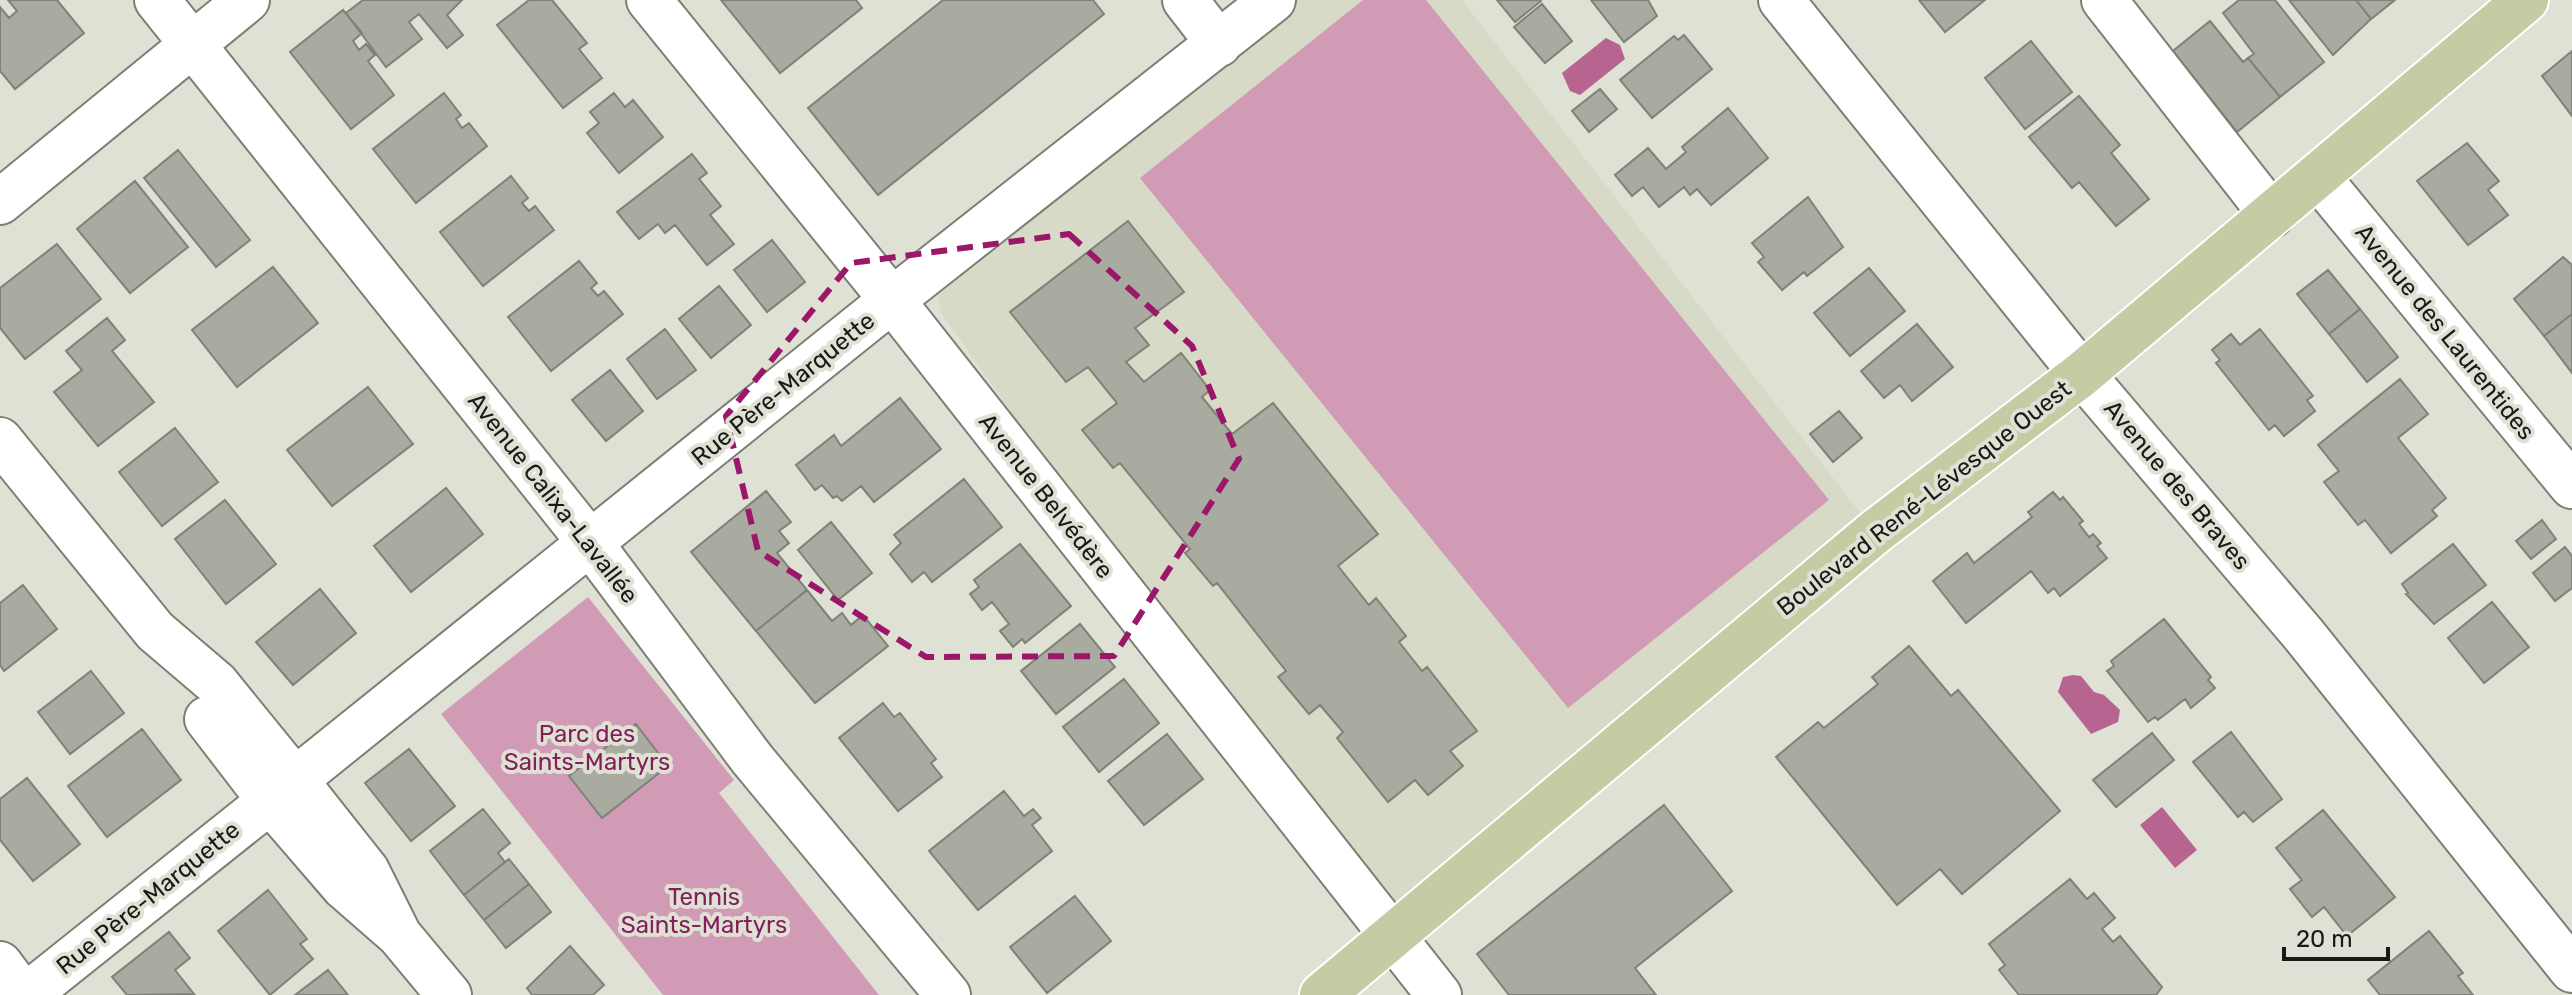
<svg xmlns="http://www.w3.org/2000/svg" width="2572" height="995" viewBox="0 0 2572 995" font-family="Rubik,sans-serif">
	<rect width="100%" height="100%" fill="#dfe1d5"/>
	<path fill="#d6dac6" d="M 1280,0 L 1462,0 L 1875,532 L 1392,937 L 1299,821 L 940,311 L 938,296 Z"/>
	<path fill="#d19bb5" d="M 1363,0 L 1426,0 L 1829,500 L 1568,708 L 1140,178 Z
		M 588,597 L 734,780 L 719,793 L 879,995 L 663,995 L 441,714 Z"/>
	<path fill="#b76590" d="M 1606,38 L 1620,45 L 1625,59 L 1580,95 L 1570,91 L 1562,73 Z
		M 2073,675 L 2081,676 L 2094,692 L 2104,695 L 2120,710 L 2118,722 L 2091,734 L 2058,692 L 2063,677 Z
		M 2162,807 L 2197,850 L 2175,868 L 2140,825 Z"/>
	<path fill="#a9aba0" stroke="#808277" stroke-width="2" d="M 8,0 L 57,0 L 84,33 L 15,89 L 0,71 L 0,7 L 9,18 L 17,11 Z
		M 363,0 L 462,0 L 447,15 L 463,35 L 447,48 L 419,14 L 409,22 L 422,39 L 386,67 L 346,13 Z
		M 529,0 L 552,0 L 587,43 L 579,49 L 602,78 L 563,108 L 497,25 Z
		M 721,0 L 856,0 L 862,8 L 780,73 Z
		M 943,0 L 1093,0 L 1104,14 L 878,195 L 808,108 Z
		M 1497,0 L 1540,0 L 1541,1 L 1515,22 Z
		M 1591,0 L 1648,0 L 1657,16 L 1624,42 Z
		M 1919,0 L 1985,0 L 1945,32 Z
		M 2239,0 L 2275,0 L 2324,62 L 2280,97 L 2248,58 L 2254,54 L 2223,13 Z
		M 2289,0 L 2356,0 L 2371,19 L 2333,55 Z
		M 2356,0 L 2395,0 L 2371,19 Z
		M 1542,4 L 1572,41 L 1545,63 L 1514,27 Z
		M 343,10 L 362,33 L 353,41 L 359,50 L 366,44 L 375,55 L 368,61 L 394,95 L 351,129 L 290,52 Z
		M 2210,21 L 2243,62 L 2248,58 L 2280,97 L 2237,132 L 2173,51 Z
		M 1684,35 L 1712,69 L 1652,118 L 1620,80 L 1674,36 L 1678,40 Z
		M 2031,41 L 2072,92 L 2025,129 L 1985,78 Z
		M 2572,51 L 2572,116 L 2542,76 Z
		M 1600,89 L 1617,109 L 1589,132 L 1572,111 Z
		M 444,93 L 461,115 L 456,119 L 462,128 L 469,123 L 487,146 L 416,203 L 373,149 Z
		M 614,93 L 625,107 L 633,100 L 663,137 L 619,173 L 587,133 L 599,123 L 590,112 Z
		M 2079,96 L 2120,145 L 2111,153 L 2149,199 L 2116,226 L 2079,182 L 2072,188 L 2029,137 Z
		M 1728,108 L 1768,158 L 1711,205 L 1697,189 L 1690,195 L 1684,187 L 1659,207 L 1643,187 L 1632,196 L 1615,175 L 1648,148 L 1666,169 L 1686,152 L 1682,147 Z
		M 2467,143 L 2499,181 L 2488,190 L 2508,215 L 2468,245 L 2417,181 Z
		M 178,150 L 250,240 L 216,267 L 144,178 Z
		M 692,154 L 707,173 L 699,179 L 721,206 L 710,215 L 734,244 L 707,265 L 675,225 L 665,233 L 658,224 L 639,239 L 617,212 Z
		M 511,176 L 528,198 L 522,203 L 529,211 L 535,206 L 554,230 L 483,286 L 440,232 Z
		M 135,181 L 188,247 L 130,293 L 77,229 Z
		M 1808,197 L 1843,247 L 1807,276 L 1804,272 L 1782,290 L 1758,262 L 1764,257 L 1752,243 Z
		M 1128,221 L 1184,292 L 1135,328 L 1149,345 L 1126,362 L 1144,382 L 1181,353 L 1210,390 L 1202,397 L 1232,434 L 1273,403 L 1378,534 L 1338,566 L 1369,605 L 1376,598 L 1406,636 L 1399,642 L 1422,671 L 1427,667 L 1477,731 L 1450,751 L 1463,766 L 1428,795 L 1415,780 L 1388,802 L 1337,738 L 1343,732 L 1320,705 L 1309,714 L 1278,677 L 1286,671 L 1217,583 L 1213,586 L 1185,553 L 1190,549 L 1120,463 L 1113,468 L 1082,430 L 1117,403 L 1088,367 L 1066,382 L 1010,312 Z
		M 772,240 L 805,282 L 767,312 L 734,270 Z
		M 57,244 L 101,299 L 25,359 L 0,328 L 0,288 Z
		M 2563,257 L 2572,265 L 2572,314 L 2544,336 L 2514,299 Z
		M 579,261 L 597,283 L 591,288 L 598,296 L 604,291 L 623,314 L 551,371 L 508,317 Z
		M 273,267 L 318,323 L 237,387 L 192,330 Z
		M 1869,268 L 1905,311 L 1850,356 L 1814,313 Z
		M 2328,270 L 2360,309 L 2329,334 L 2297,294 Z
		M 719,286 L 751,325 L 711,358 L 679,319 Z
		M 2360,309 L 2398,357 L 2367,382 L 2329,334 Z
		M 2572,314 L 2572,373 L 2544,336 Z
		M 107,318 L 125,340 L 112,351 L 154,402 L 98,446 L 54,392 L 82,370 L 66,351 Z
		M 1917,324 L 1953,367 L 1912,401 L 1900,385 L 1884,398 L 1861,371 Z
		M 665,329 L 696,370 L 657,399 L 627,359 Z
		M 2260,329 L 2313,396 L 2307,400 L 2315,411 L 2284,436 L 2275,425 L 2269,430 L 2216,363 L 2220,360 L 2212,350 L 2231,334 L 2240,345 Z
		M 610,370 L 643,411 L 606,441 L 572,400 Z
		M 2400,379 L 2428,414 L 2398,438 L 2446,498 L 2432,510 L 2437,516 L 2391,553 L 2365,520 L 2358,525 L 2324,482 L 2339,471 L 2318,445 Z
		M 368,387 L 413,444 L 332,506 L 287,450 Z
		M 900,398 L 941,449 L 874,502 L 861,486 L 842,501 L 837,496 L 833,498 L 822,485 L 815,490 L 796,465 L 834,435 L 841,446 Z
		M 1839,411 L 1862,438 L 1833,462 L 1810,434 Z
		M 175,428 L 218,482 L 162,526 L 119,472 Z
		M 964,479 L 1002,527 L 932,582 L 924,572 L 912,582 L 890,554 L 901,543 L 894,535 Z
		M 446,488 L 483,534 L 411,592 L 374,546 Z
		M 766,491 L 791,522 L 779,531 L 789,543 L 777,553 L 807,590 L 756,631 L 691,552 Z
		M 2053,492 L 2060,500 L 2063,497 L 2083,521 L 2079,524 L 2089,537 L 2093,534 L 2101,543 L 2097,546 L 2107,558 L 2060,596 L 2054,588 L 2048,593 L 2031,571 L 1966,623 L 1933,581 L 1967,553 L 1974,563 L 2032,517 L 2028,512 Z
		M 225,500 L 276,564 L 226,604 L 175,539 Z
		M 2542,520 L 2556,539 L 2531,559 L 2516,541 Z
		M 831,522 L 872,573 L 838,600 L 798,550 Z
		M 1020,544 L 1071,606 L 1025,643 L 1022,639 L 1013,647 L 1000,631 L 1009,624 L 992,602 L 982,610 L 970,594 L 979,587 L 974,580 Z
		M 2453,544 L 2486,585 L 2434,624 L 2406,594 L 2408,593 L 2402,584 Z
		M 2565,547 L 2572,556 L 2572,588 L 2555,601 L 2533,573 Z
		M 23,585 L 57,629 L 4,671 L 0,665 L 0,603 Z
		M 320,589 L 356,633 L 293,685 L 256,642 Z
		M 807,590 L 832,621 L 842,613 L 851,625 L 863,615 L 888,646 L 815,703 L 756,631 Z
		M 2492,602 L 2529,647 L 2484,683 L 2448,638 Z
		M 2164,619 L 2211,677 L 2208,680 L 2215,688 L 2191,708 L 2185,699 L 2158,720 L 2155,717 L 2148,722 L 2107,671 L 2114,666 L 2111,661 Z
		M 1080,624 L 1115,667 L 1056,714 L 1021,671 Z
		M 1909,646 L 1951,696 L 1958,690 L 2060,811 L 1962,894 L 1940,869 L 1897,905 L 1776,757 L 1818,722 L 1824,728 L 1878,684 L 1872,677 Z
		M 91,671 L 124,713 L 70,754 L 38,712 Z
		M 1124,679 L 1159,723 L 1099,772 L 1063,727 Z
		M 883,703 L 894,717 L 900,713 L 936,759 L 931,763 L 942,777 L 898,811 L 839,738 Z
		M 636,724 L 668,766 L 602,818 L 569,776 Z
		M 142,729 L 181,780 L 107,837 L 68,786 Z
		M 2231,732 L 2282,799 L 2253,822 L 2244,812 L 2238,817 L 2193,762 Z
		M 2152,733 L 2174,760 L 2116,807 L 2093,780 Z
		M 1167,734 L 1203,779 L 1144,825 L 1108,781 Z
		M 409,749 L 455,806 L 411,841 L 365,783 Z
		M 27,778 L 80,844 L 33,881 L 0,840 L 0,799 Z
		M 1004,791 L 1024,816 L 1033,809 L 1041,818 L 1032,825 L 1052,851 L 978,910 L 929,851 Z
		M 1664,805 L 1732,891 L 1635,968 L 1656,995 L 1509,995 L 1477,954 Z
		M 483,809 L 510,843 L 498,853 L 505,862 L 464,895 L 430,851 Z
		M 2323,810 L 2395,897 L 2347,936 L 2324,907 L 2312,917 L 2290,889 L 2302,880 L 2276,848 Z
		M 509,859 L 529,884 L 484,920 L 464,895 Z
		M 2070,879 L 2087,899 L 2094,893 L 2115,918 L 2102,929 L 2113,942 L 2120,936 L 2162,987 L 2156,995 L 2019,995 L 1999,970 L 2005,965 L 1989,944 Z
		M 529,884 L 551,912 L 506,948 L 484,920 Z
		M 268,890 L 307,939 L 300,944 L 313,959 L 270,995 L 218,931 Z
		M 1075,896 L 1111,941 L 1047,993 L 1010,947 Z
		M 2429,931 L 2463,973 L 2458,976 L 2473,995 L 2380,995 L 2368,980 Z
		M 169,932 L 190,958 L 175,970 L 194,994 L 127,995 L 112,977 Z
		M 570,946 L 604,985 L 593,995 L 532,995 L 527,988 Z
		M 328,970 L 348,995 L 295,995 Z"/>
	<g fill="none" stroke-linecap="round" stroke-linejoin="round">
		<defs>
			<path id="minor" d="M 157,0 L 591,544 L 752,759 L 948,995
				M 649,0 L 892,300 L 1439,995
				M 1185,0 L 1219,44
				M 1781,0 L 2082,374 L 2304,635 L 2572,970
				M 2104,0 L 2272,215
				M 2318,177 L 2572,486
				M 0,202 L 247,0
				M 0,440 L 155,631 L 216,683 L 295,780 L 367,871 L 399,935
				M 207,719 L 270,801 L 344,887 L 399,935 L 449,995
				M 295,780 L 892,300 L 1273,0
				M 0,964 L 23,995
				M 27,995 L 270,801"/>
			<path id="major" d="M 1322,995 L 1875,532 L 2082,374 L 2526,0"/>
		</defs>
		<use href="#minor" stroke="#7d7f74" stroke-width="48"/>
		<use href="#major" stroke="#fff" stroke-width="48"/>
		<use href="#minor" stroke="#fff" stroke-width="44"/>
		<use href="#major" stroke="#c5cca3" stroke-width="44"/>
	</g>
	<path fill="none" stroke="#9b176a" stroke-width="6" stroke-dasharray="16 10" stroke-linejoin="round" d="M 1069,234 L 1192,346 L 1239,459 L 1114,656 L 926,657 L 758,551 L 726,416 L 851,263 Z"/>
	<g text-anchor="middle" stroke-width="8" stroke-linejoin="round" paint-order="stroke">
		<g font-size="24" fill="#191a16" stroke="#dfe1d5">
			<text transform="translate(2445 332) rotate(51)" y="8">Avenue des Laurentides</text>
			<text transform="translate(783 389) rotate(-39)" y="8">Rue Père-Marquette</text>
			<text transform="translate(2177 485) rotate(50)" y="8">Avenue des Braves</text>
			<text transform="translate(1046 496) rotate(52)" y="8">Avenue Belvédère</text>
			<text transform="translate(553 498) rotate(52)" y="8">Avenue Calixa-Lavallée</text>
			<text transform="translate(1924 498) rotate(-38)" y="8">Boulevard René-Lévesque Ouest</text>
			<text transform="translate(148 898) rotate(-39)" y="8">Rue Père-Marquette</text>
		</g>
		<g font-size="24" fill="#831f5b" stroke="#dfe1d5">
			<text x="587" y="742">Parc des<tspan x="587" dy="28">Saints-Martyrs</tspan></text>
			<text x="704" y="905">Tennis<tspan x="704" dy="28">Saints-Martyrs</tspan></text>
		</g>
	</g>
	<path d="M2284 947v12h104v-12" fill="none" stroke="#191a16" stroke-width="4"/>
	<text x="2296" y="947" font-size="24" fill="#191a16" stroke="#dfe1d5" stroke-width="6" paint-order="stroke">20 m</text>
</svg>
